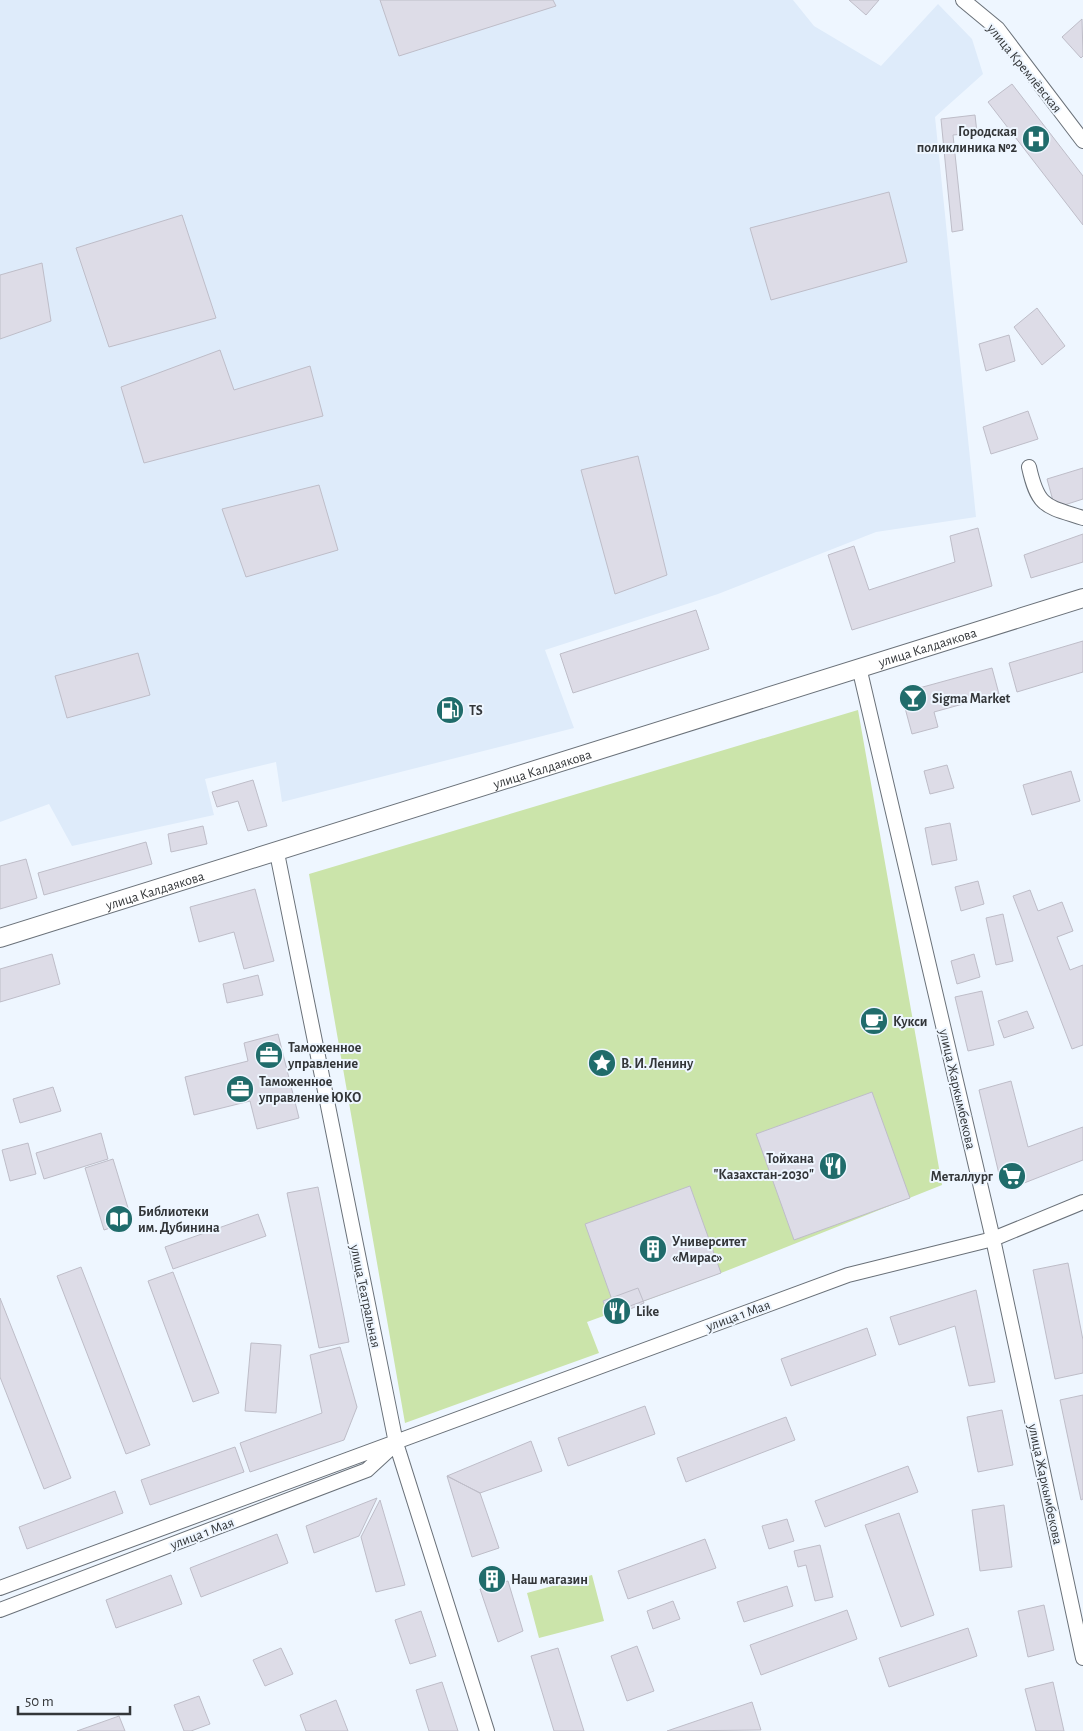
<svg xmlns="http://www.w3.org/2000/svg" width="1083" height="1731" viewBox="0 0 1083 1731" font-family="'Alegreya Sans',sans-serif">
	<rect width="100%" height="100%" fill="#eef6ff"/>
	<path fill="#deebfa" d="M 0,0 L 793,0 L 814,26 L 881,66 L 938,4 L 972,39 L 983,74 L 935,117 L 976,517 L 876,532 L 718,594 L 545,650 L 574,728 L 282,802 L 276,762 L 205,779 L 214,815 L 72,846 L 49,804 L 0,822 Z"/>
	<path fill="#cbe4aa" d="M 858,710 L 942,1185 L 721,1273 L 587,1322 L 599,1353 L 405,1423 L 309,874 Z
		M 592,1575 L 604,1621 L 539,1638 L 527,1593 Z"/>
	<path fill="#dddce7" stroke="#bebdc8" d="M 380,0 L 553,0 L 556,6 L 399,56 Z
		M 849,0 L 879,0 L 866,15 Z
		M 1082,19 L 1083,56 L 1081,58 L 1062,37 Z
		M 1012,84 L 1083,176 L 1083,225 L 988,102 Z
		M 975,115 L 977,133 L 953,135 L 963,230 L 952,232 L 941,119 Z
		M 889,192 L 907,262 L 771,300 L 750,228 Z
		M 182,215 L 216,318 L 109,347 L 76,248 Z
		M 42,263 L 51,321 L 0,339 L 0,275 Z
		M 1037,308 L 1065,346 L 1042,365 L 1014,327 Z
		M 1009,335 L 1015,361 L 986,371 L 979,344 Z
		M 220,350 L 234,390 L 310,366 L 323,416 L 144,463 L 121,387 Z
		M 1028,411 L 1038,439 L 991,454 L 983,427 Z
		M 638,456 L 667,575 L 615,594 L 581,470 Z
		M 1083,468 L 1083,499 L 1055,508 L 1047,479 Z
		M 319,485 L 338,550 L 246,577 L 222,509 Z
		M 978,528 L 992,586 L 852,630 L 828,555 L 854,546 L 869,590 L 955,562 L 950,536 Z
		M 1083,534 L 1083,562 L 1031,578 L 1024,555 Z
		M 696,610 L 709,649 L 573,693 L 560,654 Z
		M 1083,641 L 1083,672 L 1017,692 L 1009,663 Z
		M 138,653 L 150,695 L 67,718 L 55,676 Z
		M 992,668 L 999,694 L 934,712 L 938,727 L 912,734 L 901,693 Z
		M 947,765 L 954,788 L 930,794 L 924,771 Z
		M 1071,771 L 1080,801 L 1032,815 L 1023,785 Z
		M 253,780 L 267,826 L 248,831 L 238,801 L 217,807 L 212,792 Z
		M 950,823 L 957,860 L 932,865 L 925,828 Z
		M 203,826 L 207,844 L 171,852 L 168,834 Z
		M 146,842 L 152,864 L 44,895 L 38,873 Z
		M 26,859 L 37,898 L 0,909 L 0,866 Z
		M 978,881 L 984,904 L 961,911 L 955,887 Z
		M 255,889 L 274,961 L 244,969 L 234,932 L 199,942 L 190,907 Z
		M 1030,890 L 1038,911 L 1062,902 L 1073,931 L 1057,937 L 1070,970 L 1083,965 L 1083,1045 L 1072,1049 L 1013,896 Z
		M 1003,914 L 1013,961 L 996,965 L 986,918 Z
		M 52,954 L 60,984 L 0,1002 L 0,969 Z
		M 974,954 L 980,977 L 957,984 L 951,961 Z
		M 258,975 L 263,995 L 227,1003 L 223,984 Z
		M 982,991 L 994,1045 L 968,1051 L 955,997 Z
		M 1027,1011 L 1034,1028 L 1004,1038 L 998,1021 Z
		M 278,1034 L 299,1118 L 257,1129 L 250,1101 L 194,1115 L 185,1077 L 248,1061 L 244,1043 Z
		M 1011,1081 L 1028,1147 L 1083,1127 L 1083,1160 L 1019,1185 L 999,1174 L 979,1090 Z
		M 53,1087 L 61,1111 L 20,1123 L 13,1099 Z
		M 872,1092 L 910,1198 L 794,1240 L 756,1134 Z
		M 101,1133 L 108,1159 L 44,1179 L 36,1153 Z
		M 28,1143 L 36,1174 L 10,1181 L 2,1150 Z
		M 113,1159 L 132,1221 L 104,1230 L 85,1168 Z
		M 690,1186 L 721,1273 L 616,1311 L 585,1224 Z
		M 318,1187 L 349,1342 L 319,1348 L 287,1193 Z
		M 258,1214 L 266,1236 L 173,1269 L 165,1247 Z
		M 1068,1263 L 1083,1340 L 1083,1373 L 1055,1379 L 1033,1270 Z
		M 81,1267 L 150,1445 L 126,1454 L 57,1276 Z
		M 173,1272 L 219,1393 L 193,1402 L 148,1281 Z
		M 638,1288 L 644,1303 L 610,1318 L 603,1301 Z
		M 976,1290 L 995,1382 L 969,1386 L 955,1326 L 899,1345 L 890,1317 Z
		M 0,1298 L 71,1478 L 44,1489 L 0,1377 Z
		M 867,1328 L 876,1355 L 791,1386 L 781,1359 Z
		M 251,1343 L 281,1345 L 276,1413 L 245,1411 Z
		M 340,1347 L 357,1407 L 344,1440 L 250,1472 L 240,1443 L 322,1413 L 310,1355 Z
		M 1083,1395 L 1083,1499 L 1081,1500 L 1060,1400 Z
		M 645,1406 L 655,1434 L 568,1466 L 558,1438 Z
		M 1002,1410 L 1013,1465 L 978,1472 L 967,1417 Z
		M 786,1417 L 795,1440 L 686,1482 L 677,1458 Z
		M 531,1441 L 542,1471 L 480,1493 L 447,1476 Z
		M 235,1447 L 244,1472 L 150,1505 L 141,1480 Z
		M 908,1466 L 918,1492 L 825,1527 L 815,1501 Z
		M 447,1476 L 480,1493 L 499,1548 L 472,1557 Z
		M 115,1491 L 123,1513 L 27,1549 L 19,1527 Z
		M 377,1498 L 359,1536 L 314,1553 L 306,1526 Z
		M 380,1500 L 405,1585 L 376,1592 L 361,1537 Z
		M 1004,1505 L 1012,1567 L 980,1571 L 972,1510 Z
		M 899,1513 L 934,1615 L 901,1627 L 865,1525 Z
		M 787,1519 L 794,1541 L 769,1549 L 762,1526 Z
		M 277,1534 L 288,1563 L 201,1597 L 190,1568 Z
		M 705,1539 L 716,1568 L 628,1599 L 618,1571 Z
		M 820,1545 L 833,1597 L 815,1601 L 806,1565 L 798,1567 L 794,1551 Z
		M 498,1570 L 504,1581 L 484,1586 L 481,1577 Z
		M 171,1575 L 182,1604 L 116,1628 L 106,1600 Z
		M 508,1581 L 523,1631 L 498,1642 L 480,1589 Z
		M 787,1586 L 793,1606 L 744,1622 L 737,1602 Z
		M 673,1601 L 680,1619 L 653,1629 L 647,1611 Z
		M 1044,1605 L 1054,1650 L 1028,1657 L 1018,1611 Z
		M 847,1610 L 857,1639 L 761,1675 L 750,1645 Z
		M 421,1611 L 436,1656 L 410,1664 L 395,1620 Z
		M 968,1628 L 977,1656 L 889,1687 L 879,1658 Z
		M 637,1646 L 654,1691 L 627,1701 L 611,1656 Z
		M 281,1648 L 293,1674 L 265,1686 L 253,1660 Z
		M 558,1648 L 584,1731 L 554,1731 L 531,1656 Z
		M 442,1682 L 458,1731 L 429,1731 L 416,1690 Z
		M 1053,1682 L 1064,1731 L 1036,1731 L 1025,1689 Z
		M 199,1696 L 210,1724 L 191,1731 L 184,1731 L 174,1705 Z
		M 336,1700 L 348,1731 L 306,1731 L 300,1715 Z
		M 752,1702 L 761,1730 L 667,1731 Z
		M 119,1716 L 125,1731 L 77,1731 Z"/>
	<g fill="none" stroke-linecap="round" stroke-linejoin="round">
		<defs>
			<path id="minor" d="M 963,0 L 998,29 L 1083,141
				M 1029,467 C 1038,508 1046,506 1083,518
				M 859,667 L 993,1239 L 1083,1658
				M 277,853 L 396,1443 L 487,1731
				M 0,1588 L 848,1275 L 993,1239 L 1083,1202
				M 0,1610 L 367,1470 L 392,1447"/>
			<g id="tertiary">
				<path id="s1" d="M 0,938 C 362,827 722,711 1083,598"/>
			</g>
		</defs>
		<use href="#minor" stroke="#6a7179" stroke-width="16"/>
		<use href="#tertiary" stroke="#6a7179" stroke-width="20"/>
		<use href="#minor" stroke="#fff" stroke-width="14"/>
		<use href="#tertiary" stroke="#fff" stroke-width="18"/>
	</g>
	<defs>
		<symbol id="hospital-disc" viewBox="-11 -11 22 22"><circle r="9.5" fill="#206c6b" stroke="#eef6ff"/><path d="M-5-5h3v3.5h4V-5h3V5h-3V1.5h-4V5h-3Z" fill="#fff"/></symbol>
		<symbol id="bar-disc" viewBox="-11 -11 22 22"><circle r="9.5" fill="#206c6b" stroke="#eef6ff"/><path d="M-6-5H6L.8 .8V4.5H3.5V6h-7V4.5H-.8V.8Z" fill="#fff"/></symbol>
		<symbol id="fuel-disc" viewBox="-11 -11 22 22"><circle r="9.5" fill="#206c6b" stroke="#eef6ff"/><path d="M-5.5-6h7V0h2V4h1.3V-2.5L3-4.5l.8-.8L6-3V5H2.5V1h-1V6h-7ZM-4.2-4.7v3.2H.2V-4.7Z" fill="#fff"/></symbol>
		<symbol id="cafe-disc" viewBox="-11 -11 22 22"><circle r="9.5" fill="#206c6b" stroke="#eef6ff"/><path d="M-5.5-4.5H6V0H3Q3 3.5 0 3.5H-2.5Q-5.5 3.5-5.5 0ZM3-3.2v2h1.7v-2ZM-6 4.5H4V6H-6Z" fill="#fff"/></symbol>
		<symbol id="office-disc" viewBox="-11 -11 22 22"><circle r="9.5" fill="#206c6b" stroke="#eef6ff"/><path d="M-6-3h4V-5.5h4V-3h4V5H-6ZM-1-4.5V-3h2v-1.5ZM-6 0V1H6V0Z" fill="#fff"/></symbol>
		<symbol id="sight-disc" viewBox="-11 -11 22 22"><circle r="9.5" fill="#206c6b" stroke="#eef6ff"/><path d="M0-6L1.8-2.2L6-1.7L2.9 1.2L3.7 5.4L0 3.3L-3.7 5.4L-2.9 1.2L-6-1.7L-1.8-2.2Z" fill="#fff"/></symbol>
		<symbol id="restaurant-disc" viewBox="-11 -11 22 22"><circle r="9.5" fill="#206c6b" stroke="#eef6ff"/><path d="M-5-6h1v4h1v-4h1v4h1v-4h1v5L-1.5 .5V6h-2V.5L-5-1ZM5-6V6H3V1.5H1.5Q1.5-4 5-6Z" fill="#fff"/></symbol>
		<symbol id="supermarket-disc" viewBox="-11 -11 22 22"><circle r="9.5" fill="#206c6b" stroke="#eef6ff"/><path d="M-6-5.5h2.5l.6 2H6L4.5 2H-2.5L-4.4-4H-6ZM-1.5 3.2a1.3 1.3 0 1 0 .1 0ZM3 3.2a1.3 1.3 0 1 0 .1 0Z" fill="#fff"/></symbol>
		<symbol id="library-disc" viewBox="-11 -11 22 22"><circle r="9.5" fill="#206c6b" stroke="#eef6ff"/><path d="M-6-4Q-3-5.5-.7-3.5V5Q-3 3-6 4ZM6-4Q3-5.5 .7-3.5V5Q3 3 6 4Z" fill="#fff"/></symbol>
		<symbol id="building-disc" viewBox="-11 -11 22 22"><circle r="9.5" fill="#206c6b" stroke="#eef6ff"/><path d="M-4-6H4V6H1V3H-1V6H-4ZM-2.5-4.3h1.7v1.8h-1.7ZM.8-4.3h1.7v1.8H.8ZM-2.5-1h1.7V.8h-1.7ZM.8-1h1.7V.8H.8Z" fill="#fff"/></symbol>
	</defs>
	<g fill-rule="evenodd">
		<use href="#hospital-disc" x="1020" y="123" width="32" height="32"/>
		<use href="#bar-disc" x="897" y="682" width="32" height="32"/>
		<use href="#fuel-disc" x="434" y="694" width="32" height="32"/>
		<use href="#cafe-disc" x="858" y="1005" width="32" height="32"/>
		<use href="#office-disc" x="253" y="1039" width="32" height="32"/>
		<use href="#sight-disc" x="586" y="1047" width="32" height="32"/>
		<use href="#office-disc" x="224" y="1073" width="32" height="32"/>
		<use href="#restaurant-disc" x="817" y="1150" width="32" height="32"/>
		<use href="#supermarket-disc" x="996" y="1160" width="32" height="32"/>
		<use href="#library-disc" x="103" y="1203" width="32" height="32"/>
		<use href="#building-disc" x="637" y="1233" width="32" height="32"/>
		<use href="#restaurant-disc" x="601" y="1295" width="32" height="32"/>
		<use href="#building-disc" x="476" y="1563" width="32" height="32"/>
	</g>
	<g text-anchor="middle" stroke-width="4" stroke-linejoin="round" paint-order="stroke">
		<g font-size="14" fill="#333639" stroke="#eef6ff">
			<text transform="translate(1025 68) rotate(51)" y="5">улица Кремлёвская</text>
			<text dy="5" stroke="none"><textPath href="#s1" startOffset="972">улица Калдаякова</textPath></text>
			<text dy="5" stroke="none"><textPath href="#s1" startOffset="568">улица Калдаякова</textPath></text>
			<text dy="5" stroke="none"><textPath href="#s1" startOffset="162">улица Калдаякова</textPath></text>
			<text transform="translate(958 1089) rotate(77)" y="5">улица Жаркымбекова</text>
			<text transform="translate(366 1296) rotate(78)" y="5">улица Театральная</text>
			<text transform="translate(738 1315) rotate(-20)" y="5">улица 1 Мая</text>
			<text transform="translate(1046 1484) rotate(78)" y="5">улица Жаркымбекова</text>
			<text transform="translate(202 1533) rotate(-21)" y="5">улица 1 Мая</text>
		</g>
		<g font-size="14" font-weight="bold" fill="#333639" stroke="#eef6ff" text-anchor="start">
			<text x="1017" y="136" text-anchor="end">Городская<tspan x="1017" dy="16">поликлиника №2</tspan></text>
			<text x="932" y="703">Sigma Market</text>
			<text x="469" y="715">TS</text>
			<text x="893" y="1026">Кукси</text>
			<text x="288" y="1052">Таможенное<tspan x="288" dy="16">управление</tspan></text>
			<text x="621" y="1068">В. И. Ленину</text>
			<text x="259" y="1086">Таможенное<tspan x="259" dy="16">управление ЮКО</tspan></text>
			<text x="814" y="1163" text-anchor="end">Тойхана<tspan x="814" dy="16">"Казахстан-2030"</tspan></text>
			<text x="993" y="1181" text-anchor="end">Металлург</text>
			<text x="138" y="1216">Библиотеки<tspan x="138" dy="16">им. Дубинина</tspan></text>
			<text x="672" y="1246">Университет<tspan x="672" dy="16">«Мирас»</tspan></text>
			<text x="636" y="1316">Like</text>
			<text x="511" y="1584">Наш магазин</text>
		</g>
	</g>
	<path d="M18 1706v8h112v-8" fill="none" stroke="#333639" stroke-width="2.5"/>
	<text x="25" y="1706" font-size="15" fill="#333639" stroke="#eef6ff" stroke-width="4" paint-order="stroke">50 m</text>
</svg>
